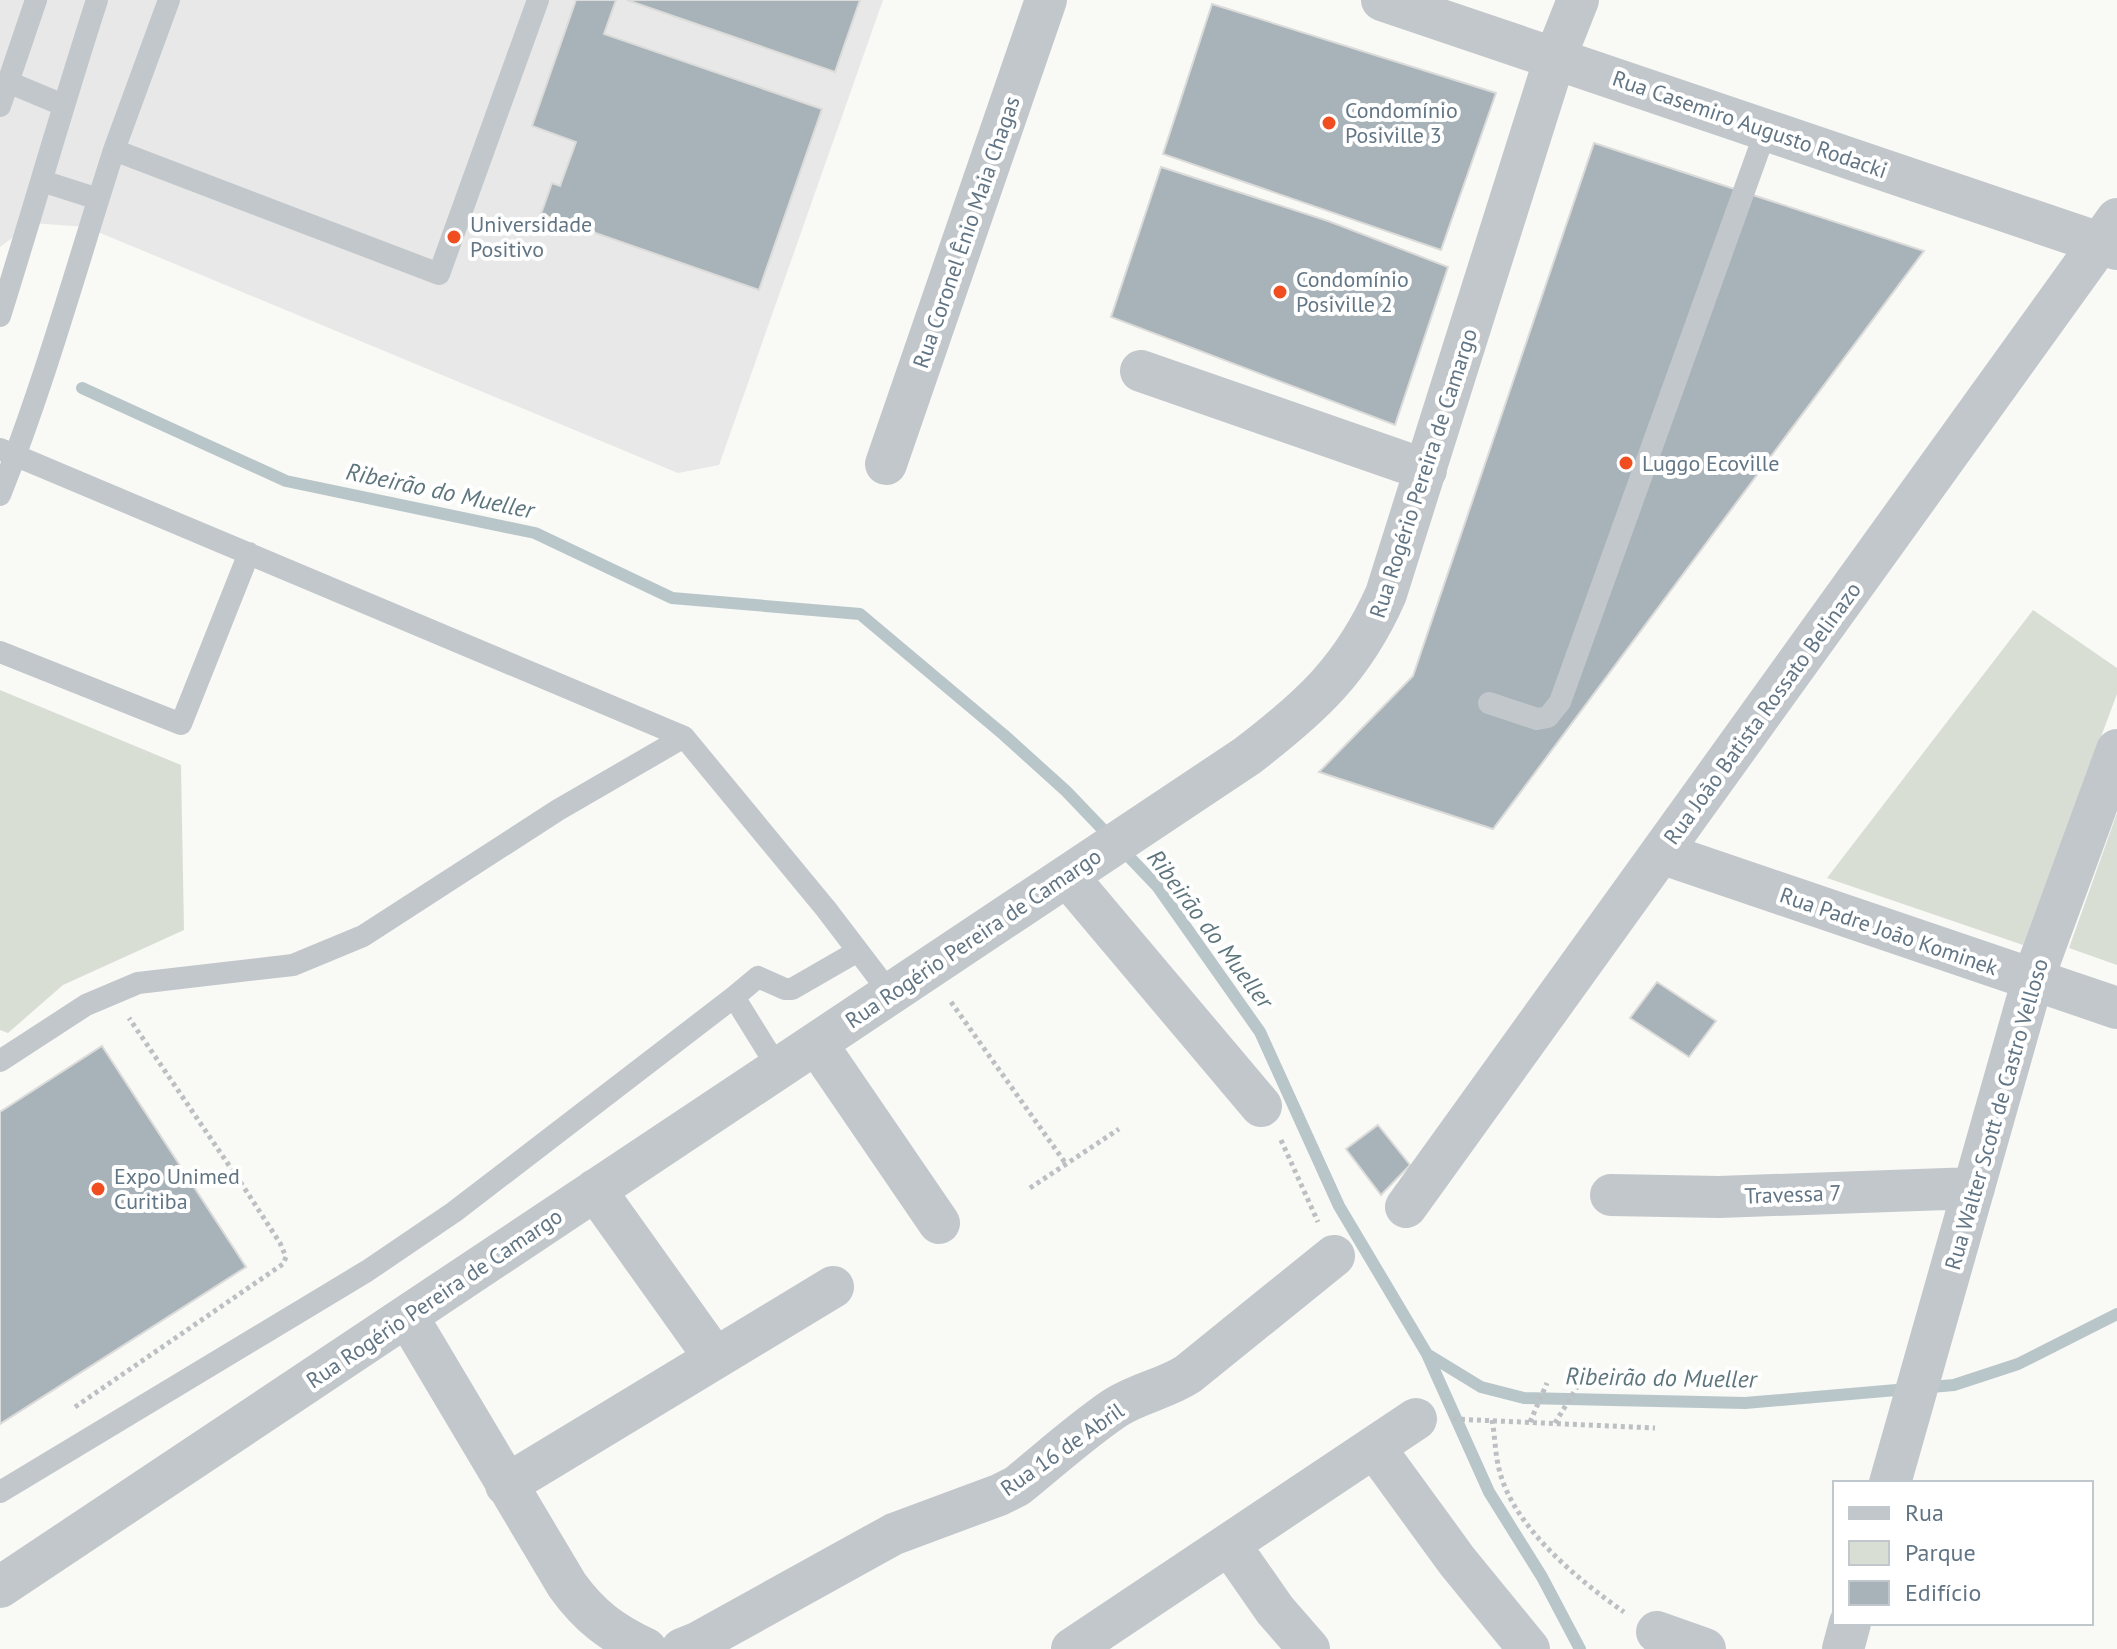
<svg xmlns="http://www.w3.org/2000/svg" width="2117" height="1649" viewBox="0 0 2117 1649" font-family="'PT Sans',sans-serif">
	<rect width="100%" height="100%" fill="#f9f9f6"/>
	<path fill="#e7e8e7" d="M 0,0 L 883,0 L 719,465 L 678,473 L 86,227 L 32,223 L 0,247 Z"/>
	<path fill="#d9ded5" d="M 2033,610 L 2117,668 L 2117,694 L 2023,945 L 1827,878 Z
		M 0,690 L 181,765 L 184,930 L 63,985 L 8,1033 L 0,1030 Z
		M 2117,813 L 2117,965 L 2069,948 Z"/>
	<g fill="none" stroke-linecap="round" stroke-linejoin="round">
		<path stroke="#b8c6ca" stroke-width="12" d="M 82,388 L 286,481 L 535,533 L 672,598 L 860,614 L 1004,735 L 1066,791 L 1157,886 L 1260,1032 L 1339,1206 L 1427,1354 L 1481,1387 L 1524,1398 L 1745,1403 L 1954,1385 L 2018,1364 L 2117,1314
			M 1427,1354 L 1489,1492 L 1542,1577 L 1580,1649"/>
	</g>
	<path fill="#a8b2b9" stroke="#dbdbd9" stroke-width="2" d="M 576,0 L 616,0 L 604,34 L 822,109 L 759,290 L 541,214 L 552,183 L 560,186 L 576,142 L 532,126 Z
		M 627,0 L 860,0 L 835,72 Z
		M 1212,4 L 1496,93 L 1441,250 L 1163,154 Z
		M 1594,143 L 1924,251 L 1493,829 L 1319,772 L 1413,676 Z
		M 1161,167 L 1328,221 L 1448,267 L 1395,425 L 1111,317 Z
		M 1657,982 L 1716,1021 L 1689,1057 L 1630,1018 Z
		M 102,1046 L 246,1267 L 0,1424 L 0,1112 Z
		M 1378,1125 L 1410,1165 L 1381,1195 L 1346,1149 Z"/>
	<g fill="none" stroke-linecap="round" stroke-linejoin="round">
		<path stroke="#bcc0c3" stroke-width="5" stroke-dasharray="4 4" stroke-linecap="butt" d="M 951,1002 L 1066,1164
			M 1281,1140 L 1318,1222
			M 1030,1188 L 1119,1129
			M 75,1407 L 283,1264 L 286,1257 L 280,1243 L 245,1189 L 129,1018
			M 1453,1419 L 1655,1428
			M 1492,1420 C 1495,1436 1495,1453 1499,1469 C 1513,1527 1577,1579 1624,1612
			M 1530,1422 L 1547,1383
			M 1555,1423 L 1577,1387"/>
		<path stroke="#c2c7cb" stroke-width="22" d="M 169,0 L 114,150 L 439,274 L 538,0
			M 8,82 L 63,105
			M 0,106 L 36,0
			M 42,181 L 98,199
			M 0,316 C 33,211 63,105 97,0
			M 0,449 L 684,737
			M 0,495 C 45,382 77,265 114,150
			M 0,652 L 181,724 L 249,553
			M 1489,703 L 1537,719 L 1548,717 L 1560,702 L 1766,130
			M 734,997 L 758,977 L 785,989 L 792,989 L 858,951
			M 0,1061 L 86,1005 L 138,983 L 293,965 L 363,936 L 558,810 L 684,737 L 826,909 L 890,993
			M 0,1492 L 367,1271 L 454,1212 L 734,997 L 778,1068"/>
		<path stroke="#c2c7cb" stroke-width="42" d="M 1382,0 L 2117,249
			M 1141,371 L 1426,470
			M 886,464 L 1046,0
			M 1661,853 L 2117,1008
			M 1067,876 L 1261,1106
			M 816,1043 L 939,1223
			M 595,1190 L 715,1358
			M 1611,1195 L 1719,1197 L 1974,1188
			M 1406,1207 L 2117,219
			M 407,1316 L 567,1585 C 590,1617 611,1632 646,1649
			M 1374,1447 L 1457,1561 L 1529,1649
			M 1890,1483 L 2033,979 L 2117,750
			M 506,1485 L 833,1287
			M 1229,1544 L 1275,1610 L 1309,1649
			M 0,1587 L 1247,756 C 1311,707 1353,669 1386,594 L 1555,58 L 1578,0
			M 1657,1632 L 1705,1649
			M 682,1649 L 697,1643 L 894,1534 L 999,1495 L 1017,1486 C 1049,1460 1081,1431 1115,1408 C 1138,1393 1165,1389 1188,1374 L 1334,1256
			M 1072,1649 L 1416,1419
			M 1843,1649 L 1850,1623"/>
	</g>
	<g fill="#f04d20" stroke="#fff" stroke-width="3">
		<circle cx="1329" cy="123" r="8"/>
		<circle cx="454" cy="237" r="8"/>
		<circle cx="1280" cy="292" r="8"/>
		<circle cx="1626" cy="463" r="8"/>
		<circle cx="98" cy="1189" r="8"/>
	</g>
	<g text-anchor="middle" stroke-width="8" stroke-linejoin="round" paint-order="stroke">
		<g font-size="22" fill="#627584" stroke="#fff" text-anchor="start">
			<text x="1345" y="118">Condomínio<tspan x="1345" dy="25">Posiville 3</tspan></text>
			<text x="470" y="232">Universidade<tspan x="470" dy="25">Positivo</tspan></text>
			<text x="1296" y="287">Condomínio<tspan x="1296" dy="25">Posiville 2</tspan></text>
			<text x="1642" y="471">Luggo Ecoville</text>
			<text x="114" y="1184">Expo Unimed<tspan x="114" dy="25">Curitiba</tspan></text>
		</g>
		<g font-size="22" fill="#627584" stroke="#fff">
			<text transform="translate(1750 124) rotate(19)" y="8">Rua Casemiro Augusto Rodacki</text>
			<text transform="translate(966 232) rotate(-71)" y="8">Rua Coronel Ênio Maia Chagas</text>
			<text transform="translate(1423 473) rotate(-72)" y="8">Rua Rogério Pereira de Camargo</text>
			<text transform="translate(1762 713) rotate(-54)" y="8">Rua João Batista Rossato Belinazo</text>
			<text transform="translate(1889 931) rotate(19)" y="8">Rua Padre João Kominek</text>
			<text transform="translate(973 938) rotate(-34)" y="8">Rua Rogério Pereira de Camargo</text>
			<text transform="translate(1996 1114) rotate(-74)" y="8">Rua Walter Scott de Castro Velloso</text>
			<text transform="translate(1793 1194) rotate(-2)" y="8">Travessa 7</text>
			<text transform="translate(434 1298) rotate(-34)" y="8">Rua Rogério Pereira de Camargo</text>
			<text transform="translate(1062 1449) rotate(-35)" y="8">Rua 16 de Abril</text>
		</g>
		<g font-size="24" font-style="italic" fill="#5d757d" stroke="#fff">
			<text transform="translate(440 491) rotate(12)" y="8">Ribeirão do Mueller</text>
			<text transform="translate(1210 929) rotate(53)" y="8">Ribeirão do Mueller</text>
			<text transform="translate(1661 1378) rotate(1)" y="8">Ribeirão do Mueller</text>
		</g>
	</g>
	<rect x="1833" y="1481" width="260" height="144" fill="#ffffff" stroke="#c0c8ce" stroke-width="2"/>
	<rect x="1849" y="1507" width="40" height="12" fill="#c2c7cb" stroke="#c0c8ce" stroke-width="2"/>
	<text x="1905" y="1521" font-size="24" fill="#627584">Rua</text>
	<rect x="1849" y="1541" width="40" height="24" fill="#d9ded5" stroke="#c0c8ce" stroke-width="2"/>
	<text x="1905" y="1561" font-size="24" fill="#627584">Parque</text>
	<rect x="1849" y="1581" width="40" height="24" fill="#a8b2b9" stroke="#c0c8ce" stroke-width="2"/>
	<text x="1905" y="1601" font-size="24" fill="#627584">Edifício</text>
</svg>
